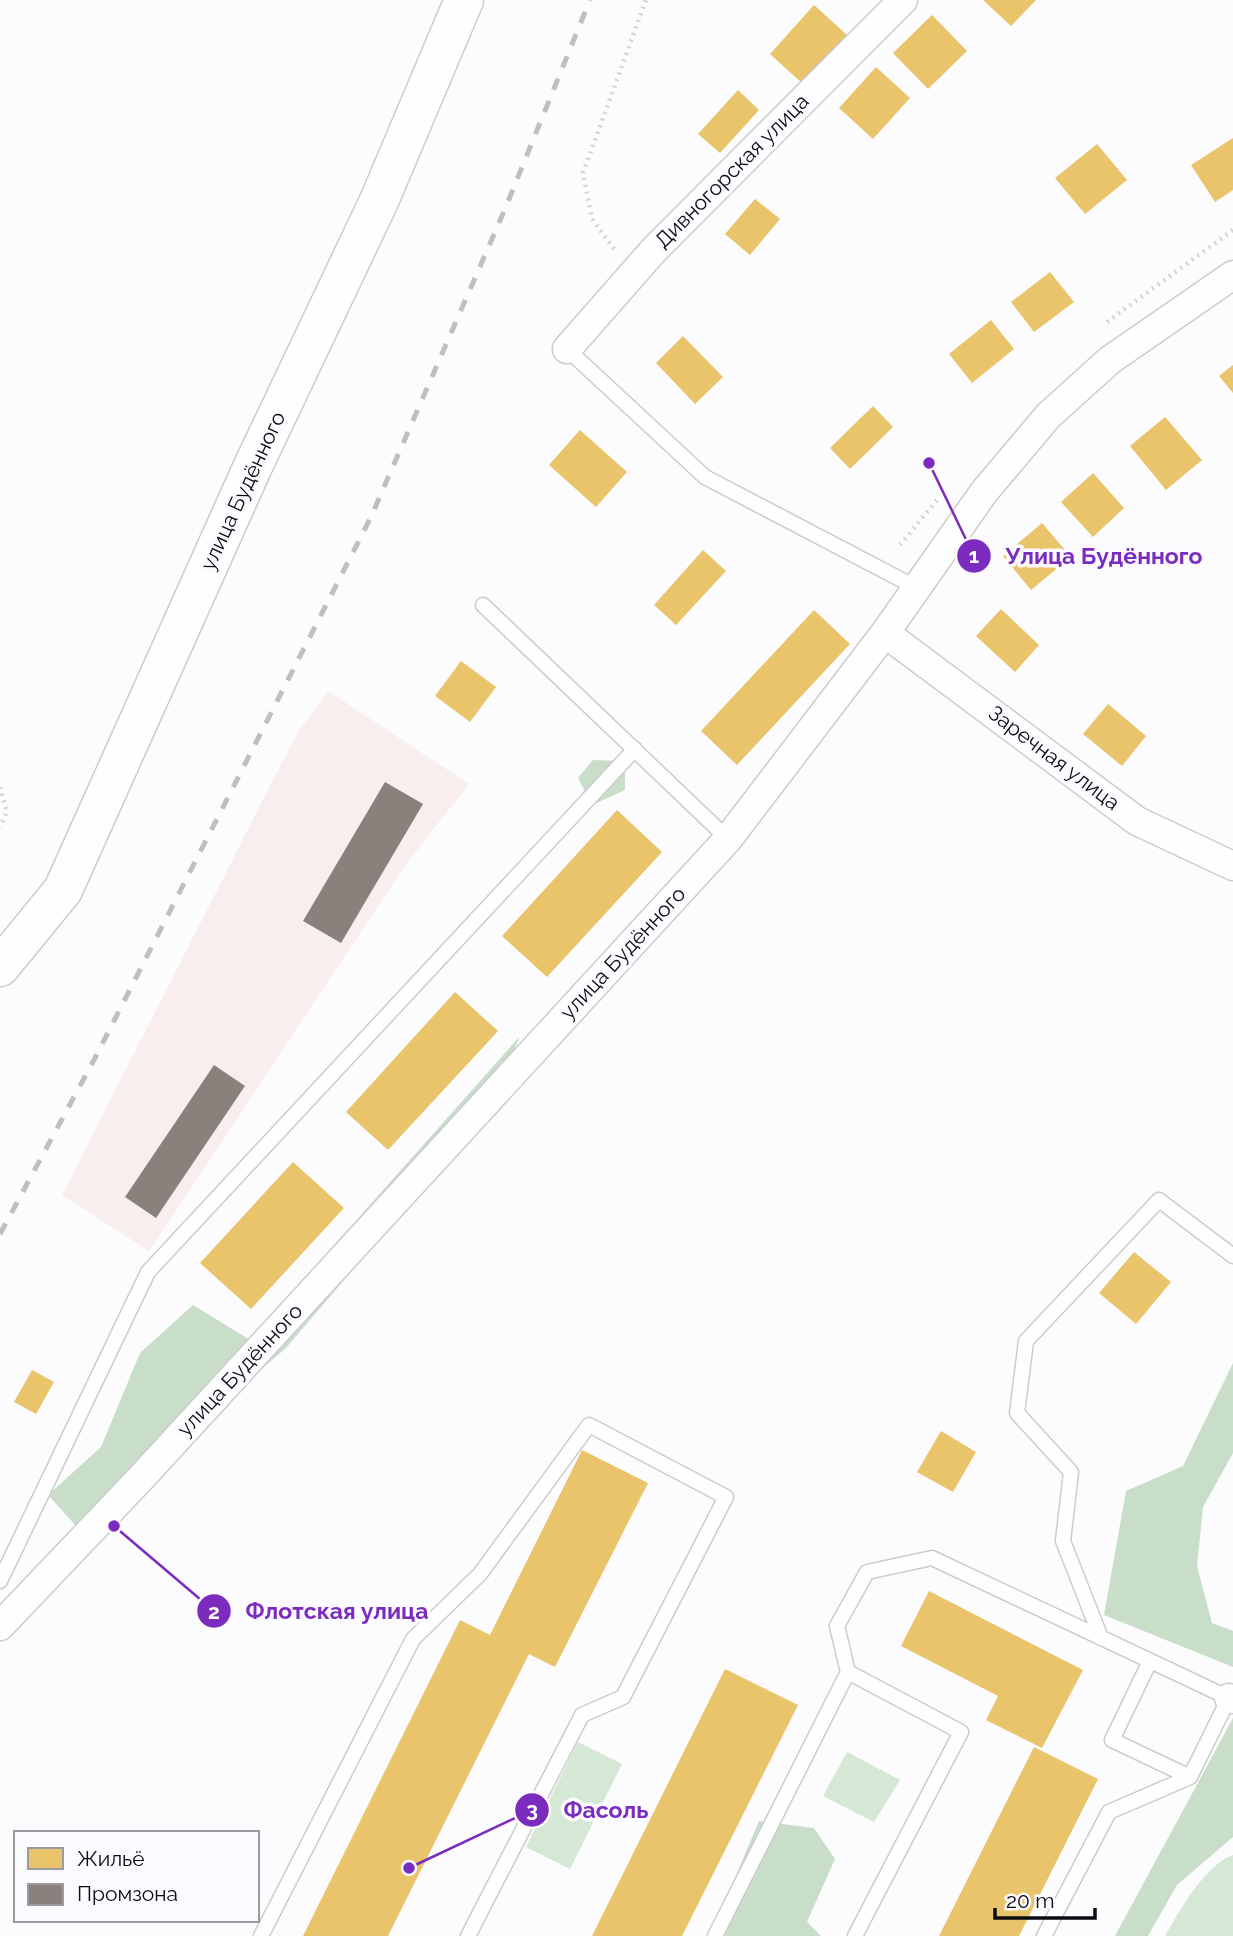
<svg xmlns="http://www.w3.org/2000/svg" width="1233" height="1936" viewBox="0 0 1233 1936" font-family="Raleway,sans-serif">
	<rect width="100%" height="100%" fill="#fcfbfd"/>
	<path fill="#f8eeed" d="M 328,691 L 469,784 L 406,864 L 149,1251 L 62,1195 L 296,735 Z"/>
	<path fill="#d4e8d5" d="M 578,1742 L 622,1764 L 570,1869 L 526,1847 Z
		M 847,1752 L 900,1780 L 874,1822 L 823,1796 Z
		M 1233,1855 L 1233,1936 L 1165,1936 C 1179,1911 1206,1864 1233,1855 Z"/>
	<path fill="#c9dec9" d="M 593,760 L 625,761 L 625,790 L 592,805 L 578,778 Z
		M 520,1036 L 486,1114 L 286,1348 L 77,1527 L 48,1495 L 101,1447 L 140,1353 L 193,1305 L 250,1340 Z
		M 1233,1363 L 1233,1453 L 1203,1507 L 1197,1566 L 1212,1623 L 1233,1631 L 1233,1667 L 1104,1615 L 1126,1491 L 1183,1466 Z
		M 1233,1718 L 1233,1837 L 1177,1885 L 1148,1936 L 1115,1936 Z
		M 759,1821 L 814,1828 L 835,1859 L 807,1922 L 821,1936 L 725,1936 L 728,1894 Z"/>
	<path fill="#e9c46a" d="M 983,0 L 1036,0 L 1011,26 Z
		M 814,5 L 847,35 L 803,84 L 770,54 Z
		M 932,15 L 967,51 L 928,89 L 893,53 Z
		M 876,67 L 910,98 L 873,139 L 839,108 Z
		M 738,90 L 759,110 L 720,153 L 698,134 Z
		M 1233,138 L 1233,190 L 1215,202 L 1191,165 Z
		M 1097,144 L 1127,180 L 1085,214 L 1055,178 Z
		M 755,199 L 780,219 L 750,255 L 725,234 Z
		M 1050,272 L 1074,302 L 1034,332 L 1011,302 Z
		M 991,320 L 1014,349 L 972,383 L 949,354 Z
		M 683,336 L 723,377 L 695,404 L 656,363 Z
		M 1233,365 L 1233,393 L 1219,376 Z
		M 873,406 L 893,427 L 850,469 L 830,448 Z
		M 1165,417 L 1202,460 L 1166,490 L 1130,446 Z
		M 580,430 L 627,472 L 596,507 L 549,465 Z
		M 1093,473 L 1124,508 L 1093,537 L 1061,502 Z
		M 1042,523 L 1071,557 L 1031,590 L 1003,556 Z
		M 703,550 L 726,571 L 676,625 L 654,605 Z
		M 1001,609 L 1039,645 L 1015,672 L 976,636 Z
		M 814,610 L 850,644 L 737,765 L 701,731 Z
		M 461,661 L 496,687 L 470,722 L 435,696 Z
		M 1108,704 L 1146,736 L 1122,766 L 1083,734 Z
		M 617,810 L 662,852 L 547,977 L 502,936 Z
		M 455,992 L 498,1031 L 388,1150 L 346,1112 Z
		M 293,1162 L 344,1208 L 251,1309 L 200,1263 Z
		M 1134,1252 L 1171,1282 L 1136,1324 L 1099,1293 Z
		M 32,1370 L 54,1382 L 36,1414 L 14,1402 Z
		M 941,1431 L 976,1452 L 953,1492 L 917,1472 Z
		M 582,1450 L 648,1483 L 555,1667 L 529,1654 L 388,1936 L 303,1936 L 460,1620 L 490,1635 Z
		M 929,1591 L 1083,1670 L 1042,1748 L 986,1720 L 998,1696 L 901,1646 Z
		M 725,1669 L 798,1705 L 682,1936 L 592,1936 Z
		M 1034,1747 L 1098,1779 L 1019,1936 L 939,1936 Z"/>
	<path fill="#8a817c" d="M 385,782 L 423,804 L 341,943 L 303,921 Z
		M 214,1065 L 245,1086 L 156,1218 L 125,1197 Z"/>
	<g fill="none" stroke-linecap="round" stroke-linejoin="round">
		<defs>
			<path id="service" d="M 567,349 L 705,477 L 917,588
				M 483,605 L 728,839
				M 0,1581 L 148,1272 L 635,749
				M 1101,1638 L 1063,1541 L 1071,1472 L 1017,1413 L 1026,1341 L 1159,1200 L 1233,1256
				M 1150,1661 L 1112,1740 L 1190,1777
				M 848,1672 L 837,1626 L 867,1572 L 932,1558 L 1229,1698 L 1190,1777 L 1109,1812 L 1044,1936
				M 261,1936 L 413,1639 L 480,1574 L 589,1425 L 726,1497 L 623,1697 L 582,1715 L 468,1936
				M 715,1936 L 848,1672 L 961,1732 L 855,1936"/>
			<path id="minor" d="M 567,349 L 653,251 L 903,0
				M 885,633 L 1137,821 L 1233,866
				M 0,1626 L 140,1479 L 728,839 L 885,633 L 984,492 L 1048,416 L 1110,360 L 1233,275
				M 1229,1698 L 1233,1699"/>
			<path id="primary" d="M 0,967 L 63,890 L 253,466 L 379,201 L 464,0"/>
		</defs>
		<use href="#service" stroke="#cccbce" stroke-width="17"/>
		<use href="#minor" stroke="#cccbce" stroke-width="31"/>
		<use href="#primary" stroke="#cccbce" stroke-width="41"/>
		<path stroke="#d3d3d3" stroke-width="4.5" stroke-dasharray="2 5" stroke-linecap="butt" d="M 614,249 L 592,219 L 583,173 L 646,0
			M 1107,322 L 1233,230
			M 900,545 L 937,500
			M 0,787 L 7,812 L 0,827"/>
		<use href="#service" stroke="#fffeff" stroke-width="14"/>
		<use href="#minor" stroke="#fffeff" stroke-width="28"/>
		<use href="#primary" stroke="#fffeff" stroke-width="38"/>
		<path stroke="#c0bfc0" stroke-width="5" stroke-dasharray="12 12" stroke-linecap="butt" d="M 0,1234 L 95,1058 L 371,517 L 505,209 L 590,0"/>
	</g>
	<g text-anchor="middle" stroke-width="7" stroke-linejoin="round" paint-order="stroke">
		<g font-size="21" fill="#0c0b10" stroke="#fbfafe">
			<text transform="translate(732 171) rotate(-45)" y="7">Дивногорская улица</text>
			<text transform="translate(243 491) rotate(-65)" y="7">улица Будённого</text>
			<text transform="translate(1054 758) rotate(37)" y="7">Заречная улица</text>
			<text transform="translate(623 953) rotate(-47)" y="7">улица Будённого</text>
			<text transform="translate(240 1370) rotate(-47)" y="7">улица Будённого</text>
		</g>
	</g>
	<path fill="none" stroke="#7b2cbf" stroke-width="2.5" d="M929 463L974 556M114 1526L214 1611M409 1868L532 1810"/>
	<g fill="#7b2cbf" stroke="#fbfafe" stroke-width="2.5">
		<circle cx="929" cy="463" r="7"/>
		<circle cx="114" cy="1526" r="7"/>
		<circle cx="409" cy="1868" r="7"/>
		<circle cx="974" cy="556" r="18"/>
		<circle cx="214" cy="1611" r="18"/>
		<circle cx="532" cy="1810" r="18"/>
	</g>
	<g font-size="21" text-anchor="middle" font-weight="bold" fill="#fff">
		<text x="974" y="563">1</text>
		<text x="214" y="1619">2</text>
		<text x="532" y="1817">3</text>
	</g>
	<g font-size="23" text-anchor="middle" font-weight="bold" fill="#7b2cbf" stroke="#fbfafe" stroke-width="7" stroke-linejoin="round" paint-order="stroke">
		<text x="1104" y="564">Улица Будённого</text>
		<text x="337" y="1619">Флотская улица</text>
		<text x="606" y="1818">Фасоль</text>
	</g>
	<rect x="14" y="1831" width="245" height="91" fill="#fbfafe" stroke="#9b9a9f" stroke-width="2"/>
	<rect x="28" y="1848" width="35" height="21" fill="#e9c46a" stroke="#9b9a9f" stroke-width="2"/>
	<text x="77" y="1866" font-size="21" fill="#0c0b10">Жильё</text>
	<rect x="28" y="1884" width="35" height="21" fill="#8a817c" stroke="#9b9a9f" stroke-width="2"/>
	<text x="77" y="1901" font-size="21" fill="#0c0b10">Промзона</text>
	<path d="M995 1908v10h100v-10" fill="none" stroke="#0c0b10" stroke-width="3.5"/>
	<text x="1006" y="1908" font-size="21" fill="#0c0b10" stroke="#fbfafe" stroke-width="5" paint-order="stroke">20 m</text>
</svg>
